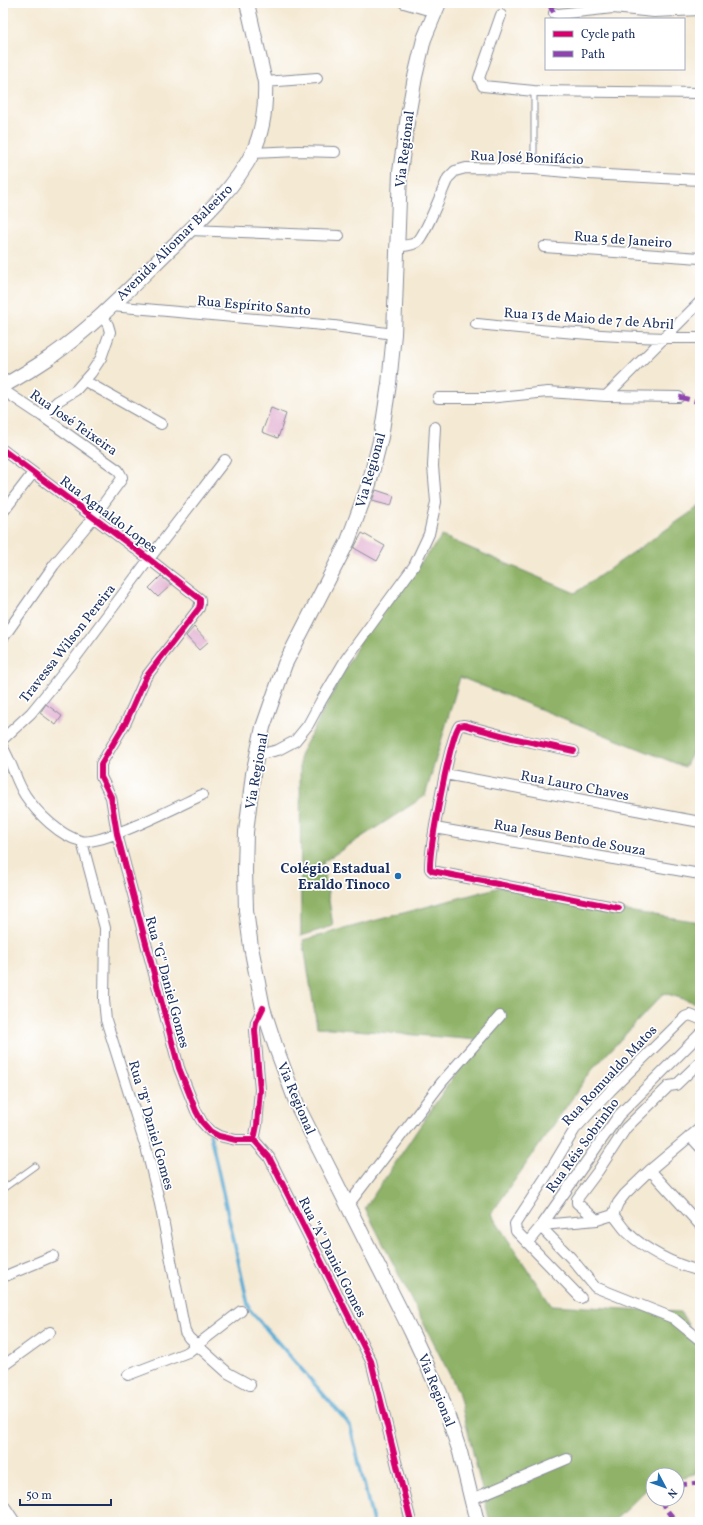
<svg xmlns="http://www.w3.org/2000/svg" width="703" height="1525" viewBox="0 0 703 1525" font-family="Vollkorn,serif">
	<rect width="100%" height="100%" fill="#fff"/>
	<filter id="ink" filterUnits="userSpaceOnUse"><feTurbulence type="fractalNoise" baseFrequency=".025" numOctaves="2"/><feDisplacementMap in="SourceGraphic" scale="8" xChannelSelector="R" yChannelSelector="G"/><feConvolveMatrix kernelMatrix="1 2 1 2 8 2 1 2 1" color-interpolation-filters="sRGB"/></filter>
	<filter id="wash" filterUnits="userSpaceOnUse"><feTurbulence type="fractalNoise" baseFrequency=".012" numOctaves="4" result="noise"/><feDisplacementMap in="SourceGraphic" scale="16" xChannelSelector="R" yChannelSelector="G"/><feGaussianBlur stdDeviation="0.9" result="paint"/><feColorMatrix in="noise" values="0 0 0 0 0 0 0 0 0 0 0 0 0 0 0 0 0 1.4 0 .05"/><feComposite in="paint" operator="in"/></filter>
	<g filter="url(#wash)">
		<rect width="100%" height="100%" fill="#f4e9d3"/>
		<path fill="#8fb268" stroke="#557063" d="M 700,506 L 700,739 L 685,767 L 460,677 L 425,796 L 323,862 L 333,926 L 301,936 L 300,755 L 364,634 L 442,536 L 575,593 Z
			M 500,887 L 620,910 L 700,922 L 700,1004 L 664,993 L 592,1070 L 491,1214 L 551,1305 L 681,1312 L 700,1347 L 700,1472 L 677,1479 L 677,1475 L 653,1475 L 653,1487 L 647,1489 L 613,1522 L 490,1522 L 458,1391 L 365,1208 L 478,1040 L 317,1027 L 303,940 Z"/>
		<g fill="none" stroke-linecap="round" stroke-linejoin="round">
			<path stroke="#57aad3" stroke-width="3.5" d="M 210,1134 L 249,1309 L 350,1425 L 373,1522"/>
		</g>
		<g id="blocks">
			<path fill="#e0aace" d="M 271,408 L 286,414 L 278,438 L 262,432 Z
				M 376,490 L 394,496 L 391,506 L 372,501 Z
				M 362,533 L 385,546 L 377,561 L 354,548 Z
				M 161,576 L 171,585 L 158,597 L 149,588 Z
				M 194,627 L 208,642 L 199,650 L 186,636 Z
				M 46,704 L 62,716 L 56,725 L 40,713 Z"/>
		</g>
	</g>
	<g filter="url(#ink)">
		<use href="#blocks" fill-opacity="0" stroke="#888c98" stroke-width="1"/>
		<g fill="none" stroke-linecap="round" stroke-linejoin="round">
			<defs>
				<path id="service" d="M 534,169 L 534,91
					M 3,1189 L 35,1166"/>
				<path id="minor" d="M 404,3 L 435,12
					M 554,13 L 558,14 L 613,8 L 654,12 L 700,10
					M 501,15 L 479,78 L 483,86 L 534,91 L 700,93
					M 265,82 L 317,78
					M 252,153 L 298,151 L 335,152
					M 190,230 L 339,236
					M 396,246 C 403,246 411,246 417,242 C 426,234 442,191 448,178 L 455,171 L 466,168 L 534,169 L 588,174 L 700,180
					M 544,247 L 700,258
					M 112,306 L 334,326 L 394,334
					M 476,324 C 550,331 625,339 700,338
					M 85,381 L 161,424
					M 3,390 L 42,416 L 118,470 L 122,477 L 121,480 L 93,518 L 54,565 L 3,638
					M 606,396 L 700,302
					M 438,398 L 488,398 L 548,392 L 606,396 L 679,397
					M 42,416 L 58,401 L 76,390 L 91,373 L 101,358 L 110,332 L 108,325 L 102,315
					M 3,450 L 149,559 L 200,599 L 200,604 L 199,608 L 146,677 L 126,722 L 101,764 L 101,777 L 111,797 L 117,834 L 179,1068 L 196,1111 L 202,1122 L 210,1131 L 219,1136 L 236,1140 L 254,1140
					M 3,512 L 33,473
					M 3,739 L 31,713 L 70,665 L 149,559 L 225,460
					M 3,748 C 12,763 16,781 25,795 C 37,813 60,836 81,841 C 101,846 180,805 202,795
					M 574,751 L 512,738 L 464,725 L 459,726 C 450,738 429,850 430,869 L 432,871 L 619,908
					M 257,755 L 278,750 L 295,741 L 308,725 L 321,701 L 346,659 L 414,566 L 429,534 L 436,502 L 433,466 L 435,427
					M 445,774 L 700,822
					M 435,828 L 700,874
					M 82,842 L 105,928 L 104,1000 L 106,1020 L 147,1151 L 160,1204 L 185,1332 L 189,1338 L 228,1373 L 250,1385
					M 263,1008 L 256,1022 L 255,1030 L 260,1090 L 257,1125 L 254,1140 L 269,1157 L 371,1361 L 411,1522
					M 690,1136 L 700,1147
					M 650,1170 L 700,1225
					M 348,1205 L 442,1082 L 500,1016
					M 613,1215 L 618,1203 L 625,1194 L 650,1170 L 700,1128
					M 613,1215 C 618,1220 622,1227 627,1232 C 647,1251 674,1264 700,1271
					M 597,1220 L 577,1203 L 577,1199 L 598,1171 L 626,1128 L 669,1086 L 676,1085 L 700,1062
					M 542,1225 L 619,1115 L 700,1034
					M 541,1227 L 571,1258 L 595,1287 L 673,1318 L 700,1340
					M 528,1242 L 542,1225 L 597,1220 L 613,1215
					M 3,1277 L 53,1256
					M 581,1298 L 516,1231 L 515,1224 L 551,1169 L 575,1129 L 610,1091 L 685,1017 L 690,1015 L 700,1019
					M 3,1366 L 50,1332
					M 128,1375 L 188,1352 L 241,1311
					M 472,1499 L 567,1459
					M 3,1504 L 15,1522"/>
				<path id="secondary" d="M 439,3 L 424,39 L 415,77 L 408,116 L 400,172 L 394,334 L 389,384 L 381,437 L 369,484 L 348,541 L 285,664 L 263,727 L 253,774 L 246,832 L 245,870 L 246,910 L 251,947 L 263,1008 L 275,1045 L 298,1107 L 411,1331 L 440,1393 L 460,1452 L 477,1522
					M 3,386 C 19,377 34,368 49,358 C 93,327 130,288 168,251 C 198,222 234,190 253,152 C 263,131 266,106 265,82 L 247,3"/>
			</defs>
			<use href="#service" stroke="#888c98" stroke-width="7"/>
			<use href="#minor" stroke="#888c98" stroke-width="12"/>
			<use href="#secondary" stroke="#888c98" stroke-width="16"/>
			<use href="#service" stroke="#fff" stroke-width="5"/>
			<use href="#minor" stroke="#fff" stroke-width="10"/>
			<use href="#secondary" stroke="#fff" stroke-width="14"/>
			<path stroke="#8e44ad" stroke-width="5" stroke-dasharray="10 5" stroke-linecap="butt" d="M 552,3 L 551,8 L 554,13
				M 679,397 L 700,402
				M 700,1340 L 700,1341
				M 677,1485 L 700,1483
				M 653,1489 L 653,1493
				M 659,1499 L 669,1513 L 677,1522"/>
			<defs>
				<path id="cycleway" d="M 3,450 L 149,559 L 200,599 L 200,604 L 199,608 L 146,677 L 126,722 L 101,764 L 101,777 L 111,797 L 117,834 L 179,1068 L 196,1111 L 202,1122 L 210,1131 L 219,1136 L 236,1140 L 254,1140
					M 574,751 L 512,738 L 464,725 L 459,726 C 450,738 429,850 430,869 L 432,871 L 619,908
					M 263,1008 L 256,1022 L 255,1030 L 260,1090 L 257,1125 L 254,1140 L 269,1157 L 371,1361 L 411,1522"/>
			</defs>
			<use href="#cycleway" stroke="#fff" stroke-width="8"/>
			<use href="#cycleway" stroke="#d6006c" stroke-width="6"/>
		</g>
	</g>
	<circle fill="#1f6fb2" stroke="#fff" stroke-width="1.5" cx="398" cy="876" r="4"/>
	<g text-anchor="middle" stroke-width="3.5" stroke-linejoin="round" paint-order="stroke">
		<g font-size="14" fill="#1b2f5e" stroke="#fff">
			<text transform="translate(404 149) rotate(-83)" y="5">Via Regional</text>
			<text transform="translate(527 157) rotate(2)" y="5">Rua José Bonifácio</text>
			<text transform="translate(623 239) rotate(4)" y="5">Rua 5 de Janeiro</text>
			<text transform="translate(174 242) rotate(-45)" y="5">Avenida Aliomar Baleeiro</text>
			<text transform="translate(254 305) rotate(5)" y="5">Rua Espírito Santo</text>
			<text transform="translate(589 318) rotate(4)" y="5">Rua 13 de Maio de 7 de Abril</text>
			<text transform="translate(74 422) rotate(35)" y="5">Rua José Teixeira</text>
			<text transform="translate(370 470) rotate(-74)" y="5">Via Regional</text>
			<text transform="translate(109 514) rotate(37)" y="5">Rua Agnaldo Lopes</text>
			<text transform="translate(67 643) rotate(-52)" y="5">Travessa Wilson Pereira</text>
			<text transform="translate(256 771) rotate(-80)" y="5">Via Regional</text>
			<text transform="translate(575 785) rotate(11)" y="5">Rua Lauro Chaves</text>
			<text transform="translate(570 837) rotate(10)" y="5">Rua Jesus Bento de Souza</text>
			<text transform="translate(168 982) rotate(75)" y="5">Rua "G" Daniel Gomes</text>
			<text transform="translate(609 1075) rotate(-47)" y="5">Rua Romualdo Matos</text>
			<text transform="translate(297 1098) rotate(67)" y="5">Via Regional</text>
			<text transform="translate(152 1125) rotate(74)" y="5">Rua "B" Daniel Gomes</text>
			<text transform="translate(582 1145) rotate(-54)" y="5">Rua Réis Sobrinho</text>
			<text transform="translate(333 1257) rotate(63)" y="5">Rua "A" Daniel Gomes</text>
			<text transform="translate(437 1390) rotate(68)" y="5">Via Regional</text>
		</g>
		<g font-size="14" font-weight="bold" fill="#1b2f5e" stroke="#fff" text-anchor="end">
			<text x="390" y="873">Colégio Estadual<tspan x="390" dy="16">Eraldo Tinoco</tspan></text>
		</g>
	</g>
	<rect width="703" height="1525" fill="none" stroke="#fff" stroke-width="16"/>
	<rect x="545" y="18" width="140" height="52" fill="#ffffff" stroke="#a4acbf"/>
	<rect x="553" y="31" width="20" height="6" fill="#d6006c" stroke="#a4acbf"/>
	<text x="581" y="38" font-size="12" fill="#1b2f5e">Cycle path</text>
	<rect x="553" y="51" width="20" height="6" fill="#8e44ad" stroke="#a4acbf"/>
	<text x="581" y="58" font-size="12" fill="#1b2f5e">Path</text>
	<g transform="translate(665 1487) rotate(131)"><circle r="19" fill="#ffffff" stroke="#a4acbf"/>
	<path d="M0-3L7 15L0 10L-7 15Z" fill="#1f6fb2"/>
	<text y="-6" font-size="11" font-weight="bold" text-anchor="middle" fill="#1b2f5e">N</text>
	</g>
	<path d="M20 1499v6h91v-6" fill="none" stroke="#1b2f5e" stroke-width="2"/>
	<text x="26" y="1499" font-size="12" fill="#1b2f5e" stroke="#ffffff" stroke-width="3" paint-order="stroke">50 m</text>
</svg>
